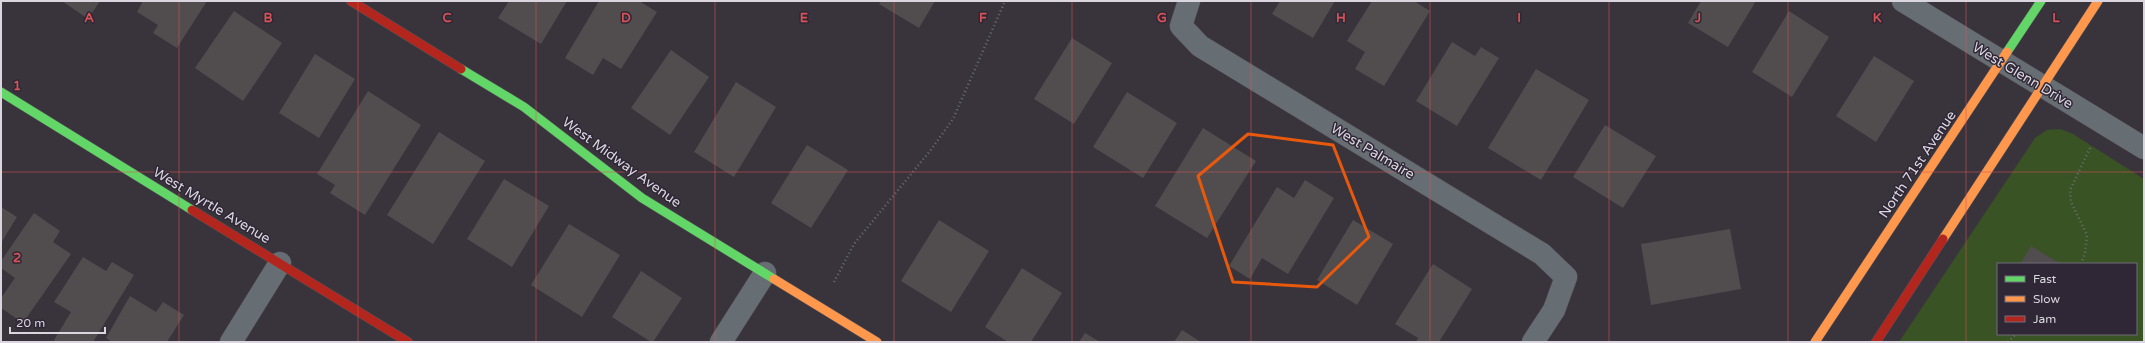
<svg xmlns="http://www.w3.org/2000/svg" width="2145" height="343" viewBox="0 0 2145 343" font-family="'Varela Round',sans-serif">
	<rect width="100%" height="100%" fill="#39343c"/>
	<path fill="#395325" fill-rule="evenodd" d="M 2060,129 L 2073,134 L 2144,179 L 2143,342 L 1899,342 L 2035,138 L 2047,130 ZM 1998,264 L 2136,264 L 2136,334 L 1998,334 Z"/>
	<path fill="#514c4e" d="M 62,1 L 100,1 L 88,19 Z
		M 143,1 L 207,1 L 177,48 L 153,33 L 158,25 L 137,12 Z
		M 509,1 L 567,1 L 541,44 L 498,18 Z
		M 599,1 L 639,1 L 657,12 L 621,69 L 603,58 L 593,75 L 565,58 Z
		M 881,1 L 935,1 L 919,28 L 879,4 Z
		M 1280,1 L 1335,1 L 1313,38 L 1272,14 Z
		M 1372,1 L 1414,1 L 1430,11 L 1384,86 L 1355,69 L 1365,52 L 1347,41 Z
		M 1701,1 L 1756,1 L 1728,47 L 1688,23 Z
		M 234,11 L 282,43 L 243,101 L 195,68 Z
		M 1789,11 L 1829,37 L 1792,97 L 1752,72 Z
		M 1072,38 L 1112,63 L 1074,124 L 1034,99 Z
		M 1452,42 L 1475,56 L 1481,47 L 1499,58 L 1457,126 L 1416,101 Z
		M 671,50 L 709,77 L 670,135 L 631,108 Z
		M 315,54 L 355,79 L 319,138 L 279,113 Z
		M 1874,56 L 1914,81 L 1876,142 L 1836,116 Z
		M 1536,69 L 1589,100 L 1541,180 L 1488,148 Z
		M 736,82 L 776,107 L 734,177 L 694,152 Z
		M 368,91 L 421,125 L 365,215 L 330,193 L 335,185 L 317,174 Z
		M 1127,92 L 1177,123 L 1143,178 L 1093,147 Z
		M 1605,125 L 1656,156 L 1623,208 L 1573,177 Z
		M 1203,128 L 1256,161 L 1207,238 L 1155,206 Z
		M 439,132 L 485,161 L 433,244 L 387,215 Z
		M 807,145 L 848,170 L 811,228 L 771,203 Z
		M 504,179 L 549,206 L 512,267 L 467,239 Z
		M 1305,180 L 1334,198 L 1288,274 L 1262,258 L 1250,279 L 1229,266 L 1277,187 L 1294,198 Z
		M 1,207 L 17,217 L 1,243 Z
		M 34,213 L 60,231 L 53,242 L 71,254 L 23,323 L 1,308 L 1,298 L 15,278 L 1,268 L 1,261 Z
		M 939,220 L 989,251 L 951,312 L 901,281 Z
		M 1353,220 L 1393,244 L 1357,305 L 1317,280 Z
		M 569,224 L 620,255 L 582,317 L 531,285 Z
		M 1730,229 L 1741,289 L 1651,305 L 1641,244 Z
		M 2031,246 L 2061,264 L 2020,264 Z
		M 83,257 L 106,271 L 112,262 L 134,275 L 93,342 L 56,342 L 54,340 L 71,312 L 54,302 Z
		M 1433,264 L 1472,289 L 1439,342 L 1416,342 L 1418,338 L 1395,324 Z
		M 1022,268 L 1062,293 L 1031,342 L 1008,342 L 985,327 Z
		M 641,271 L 682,298 L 653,342 L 651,342 L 612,317 Z
		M 130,296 L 156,312 L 163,302 L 184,315 L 167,342 L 112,342 L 106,338 Z
		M 1182,330 L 1201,342 L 1174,342 Z
		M 1085,333 L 1100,342 L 1079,342 Z"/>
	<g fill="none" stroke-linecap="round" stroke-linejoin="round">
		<defs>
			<path id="street" d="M 1189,1 L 1181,26 L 1200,46 L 1542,254 L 1566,277 L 1554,310 L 1533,342
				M 1903,1 L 2144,148
				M 231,342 L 280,263
				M 721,342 L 765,273"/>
			<path id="fast" d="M 2007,52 L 2041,1
				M 461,69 L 524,107 L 642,198 L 774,279
				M 1,92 L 192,210"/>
			<path id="slow" d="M 1943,239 L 2098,1
				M 774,279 L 877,342
				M 1815,342 L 2007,52"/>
			<path id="jam" d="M 351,1 L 461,69
				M 192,210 L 408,342
				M 1876,342 L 1943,239"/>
		</defs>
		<use href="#street" stroke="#565259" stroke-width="23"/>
		<use href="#fast" stroke="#565259" stroke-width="10"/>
		<use href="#slow" stroke="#565259" stroke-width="10"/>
		<use href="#jam" stroke="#565259" stroke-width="10"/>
		<path stroke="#6a6d72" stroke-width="2.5" stroke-dasharray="1 3" stroke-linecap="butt" d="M 2081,264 L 2085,253 L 2087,235 L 2071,202 L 2070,190 L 2090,148
			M 834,282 L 854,244 L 930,151 L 953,119 L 1005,1
			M 2008,342 L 2016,334"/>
		<use href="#street" stroke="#676e73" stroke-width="22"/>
		<use href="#fast" stroke="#63d668" stroke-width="9"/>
		<use href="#slow" stroke="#ff974d" stroke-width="9"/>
		<use href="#jam" stroke="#b3261e" stroke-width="9"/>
	</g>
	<path fill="none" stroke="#e8590c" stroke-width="3" stroke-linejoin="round" d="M 1248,134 L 1333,145 L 1369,237 L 1317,287 L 1233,282 L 1198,176 Z"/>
	<path fill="none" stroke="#d75356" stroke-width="1" stroke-opacity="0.55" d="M 179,1 L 179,342M 358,1 L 358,342M 536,1 L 536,342M 715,1 L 715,342M 894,1 L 894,342M 1072,1 L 1072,342M 1251,1 L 1251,342M 1430,1 L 1430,342M 1609,1 L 1609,342M 1788,1 L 1788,342M 1966,1 L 1966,342M 1,172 L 2144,172"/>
	<g text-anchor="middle" stroke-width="3" stroke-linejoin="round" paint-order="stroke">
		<g font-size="14" fill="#dad5df" stroke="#2f2736">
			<text transform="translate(2023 75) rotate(31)" y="5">West Glenn Drive</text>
			<text transform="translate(1373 151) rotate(31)" y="5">West Palmaire</text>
			<text transform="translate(622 162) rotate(36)" y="5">West Midway Avenue</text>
			<text transform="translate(1917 164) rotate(-56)" y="5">North 71st Avenue</text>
			<text transform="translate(212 205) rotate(31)" y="5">West Myrtle Avenue</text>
		</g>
	</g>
	<g font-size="13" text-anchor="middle" font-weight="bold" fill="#d75356" stroke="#2f2736" stroke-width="3" stroke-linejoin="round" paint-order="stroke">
		<text x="89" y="22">A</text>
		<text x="268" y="22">B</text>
		<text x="447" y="22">C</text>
		<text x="626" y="22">D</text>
		<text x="804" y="22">E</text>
		<text x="983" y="22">F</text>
		<text x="1162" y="22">G</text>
		<text x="1341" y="22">H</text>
		<text x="1519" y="22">I</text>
		<text x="1698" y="22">J</text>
		<text x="1877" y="22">K</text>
		<text x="2056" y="22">L</text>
		<text x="17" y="90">1</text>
		<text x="17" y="262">2</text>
	</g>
	<rect width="2145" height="343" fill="none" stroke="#dad5df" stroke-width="4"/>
	<rect x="1997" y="263" width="140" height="72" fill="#2f2736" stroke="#736d7a"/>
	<rect x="2005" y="276" width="20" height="6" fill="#63d668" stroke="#736d7a"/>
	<text x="2033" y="283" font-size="12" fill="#dad5df">Fast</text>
	<rect x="2005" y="296" width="20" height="6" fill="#ff974d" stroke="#736d7a"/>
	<text x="2033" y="303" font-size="12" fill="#dad5df">Slow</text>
	<rect x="2005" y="316" width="20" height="6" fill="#b3261e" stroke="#736d7a"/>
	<text x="2033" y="323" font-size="12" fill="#dad5df">Jam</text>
	<path d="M10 327v6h95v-6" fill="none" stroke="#dad5df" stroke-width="2"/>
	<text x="16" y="327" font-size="12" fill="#dad5df" stroke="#2f2736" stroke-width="3" paint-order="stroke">20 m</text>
</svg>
